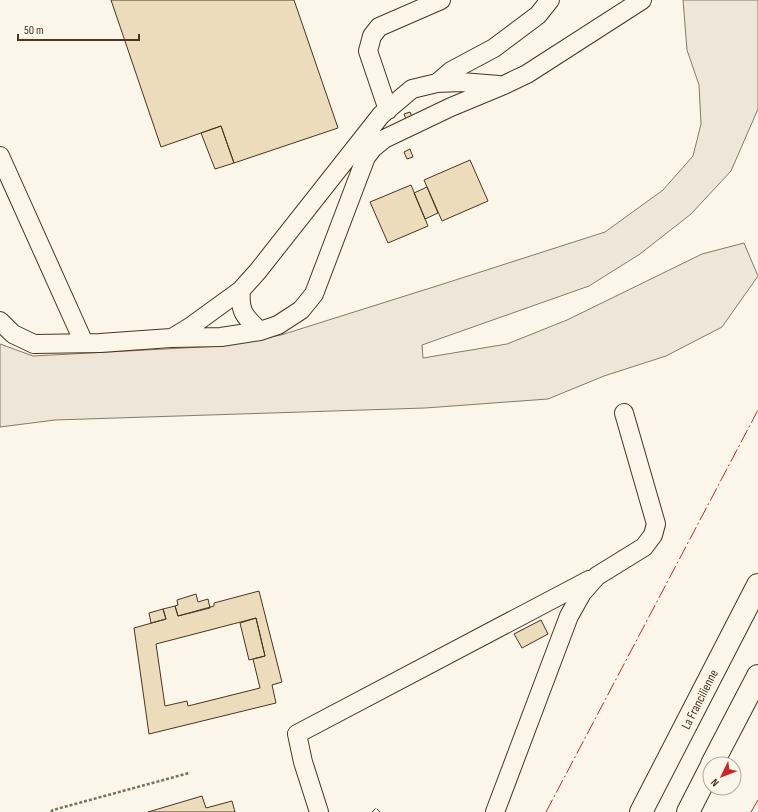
<svg xmlns="http://www.w3.org/2000/svg" width="758" height="812" viewBox="0 0 758 812" font-family="'Sofia Sans Condensed',sans-serif">
	<rect width="100%" height="100%" fill="#fbf6e9"/>
	<path fill="#ede6d9" stroke="#887966" d="M 683,0 L 758,0 L 758,109 L 731,171 L 691,214 L 640,254 L 589,286 L 422,345 L 423,358 L 507,344 L 567,320 L 702,254 L 744,243 L 758,276 L 722,327 L 666,356 L 604,376 L 548,399 L 425,408 L 55,420 L 0,427 L 0,344 L 33,356 L 221,346 L 281,335 L 443,284 L 605,232 L 663,190 L 693,156 L 701,124 L 699,85 L 687,50 Z"/>
	<path fill="#ecdcbc" stroke="#4a3520" fill-rule="evenodd" d="M 111,0 L 294,0 L 338,128 L 234,163 L 221,126 L 161,147 Z
		M 410,112 L 416,127 L 410,130 L 404,114 Z
		M 221,126 L 234,163 L 215,169 L 201,133 Z
		M 410,149 L 413,157 L 407,159 L 404,152 Z
		M 470,160 L 488,201 L 442,221 L 424,180 Z
		M 411,185 L 428,226 L 388,243 L 370,202 Z
		M 427,187 L 438,213 L 425,219 L 414,193 Z
		M 259,591 L 282,682 L 272,685 L 276,703 L 149,734 L 134,628 L 166,619 L 163,609 L 175,606 L 178,616 L 214,606 L 214,603 ZM 256,618 L 265,656 L 253,659 L 260,688 L 188,706 L 187,701 L 165,706 L 156,644 Z
		M 196,594 L 198,602 L 208,599 L 210,608 L 178,616 L 175,606 L 178,605 L 177,600 Z
		M 163,609 L 166,619 L 151,623 L 149,613 Z
		M 256,618 L 265,656 L 249,660 L 240,623 Z
		M 541,620 L 548,634 L 522,648 L 514,634 Z
		M 202,796 L 206,808 L 232,801 L 235,812 L 148,812 Z"/>
	<g fill="none" stroke-linecap="round" stroke-linejoin="round">
		<defs>
			<path id="minor" d="M 437,83 L 451,71 L 494,48 L 538,15 L 550,0
				M 388,110 L 368,51 L 372,36 L 379,27 L 441,0
				M 0,156 L 84,343
				M 241,290 C 239,312 245,317 260,331
				M 0,321 L 13,334 L 34,344 L 100,343 L 171,338 L 221,337 L 260,331 L 278,325 L 301,310 L 314,294 L 366,157 L 373,148 L 384,139 L 451,107 L 504,85 L 527,74 L 642,0
				M 172,338 L 190,327 L 241,290 L 258,271 L 381,115 L 412,89 L 437,83 L 461,82 L 499,85
				M 319,812 L 303,762 L 297,734 L 589,580
				M 495,812 L 569,616 L 582,593 L 597,576 L 644,547 L 653,535 L 656,524 L 624,413"/>
			<path id="highway" d="M 712,764 L 758,676
				M 641,812 L 758,585
				M 688,812 L 710,769"/>
		</defs>
		<use href="#minor" stroke="#4a3520" stroke-width="20"/>
		<use href="#highway" stroke="#4a3520" stroke-width="24"/>
		<path stroke="#7f6f5c" stroke-width="2.5" stroke-dasharray="3 2" stroke-linecap="butt" d="M 51,812 L 53,810 L 189,773"/>
		<use href="#minor" stroke="#fbf6e9" stroke-width="18"/>
		<use href="#highway" stroke="#fbf6e9" stroke-width="22"/>
		<path stroke="#4a3520" stroke-width="1" stroke-dasharray="5 2" stroke-linecap="butt" d="M 372,812 L 376,808 L 380,812"/>
		<path stroke="#c62828" stroke-width="1" stroke-dasharray="14 3 2 3" stroke-linecap="butt" d="M 546,812 L 758,410
			M 751,812 L 758,800"/>
	</g>
	<g text-anchor="middle" stroke-width="3" stroke-linejoin="round" paint-order="stroke">
		<g font-size="13" fill="#4a3520" stroke="#fbf6e9">
			<text transform="translate(699 699) rotate(-63)" y="5">La Francilienne</text>
		</g>
	</g>
	<g transform="translate(722 776) rotate(227)"><circle r="19" fill="#fbf6e9" stroke="#b4a999"/>
	<path d="M0-3L7 15L0 10L-7 15Z" fill="#c62828"/>
	<text y="-6" font-size="11" font-weight="bold" text-anchor="middle" fill="#4a3520">N</text>
	</g>
	<path d="M18 34v6h121v-6" fill="none" stroke="#4a3520" stroke-width="2"/>
	<text x="24" y="34" font-size="12" fill="#4a3520" stroke="#fbf6e9" stroke-width="3" paint-order="stroke">50 m</text>
</svg>
